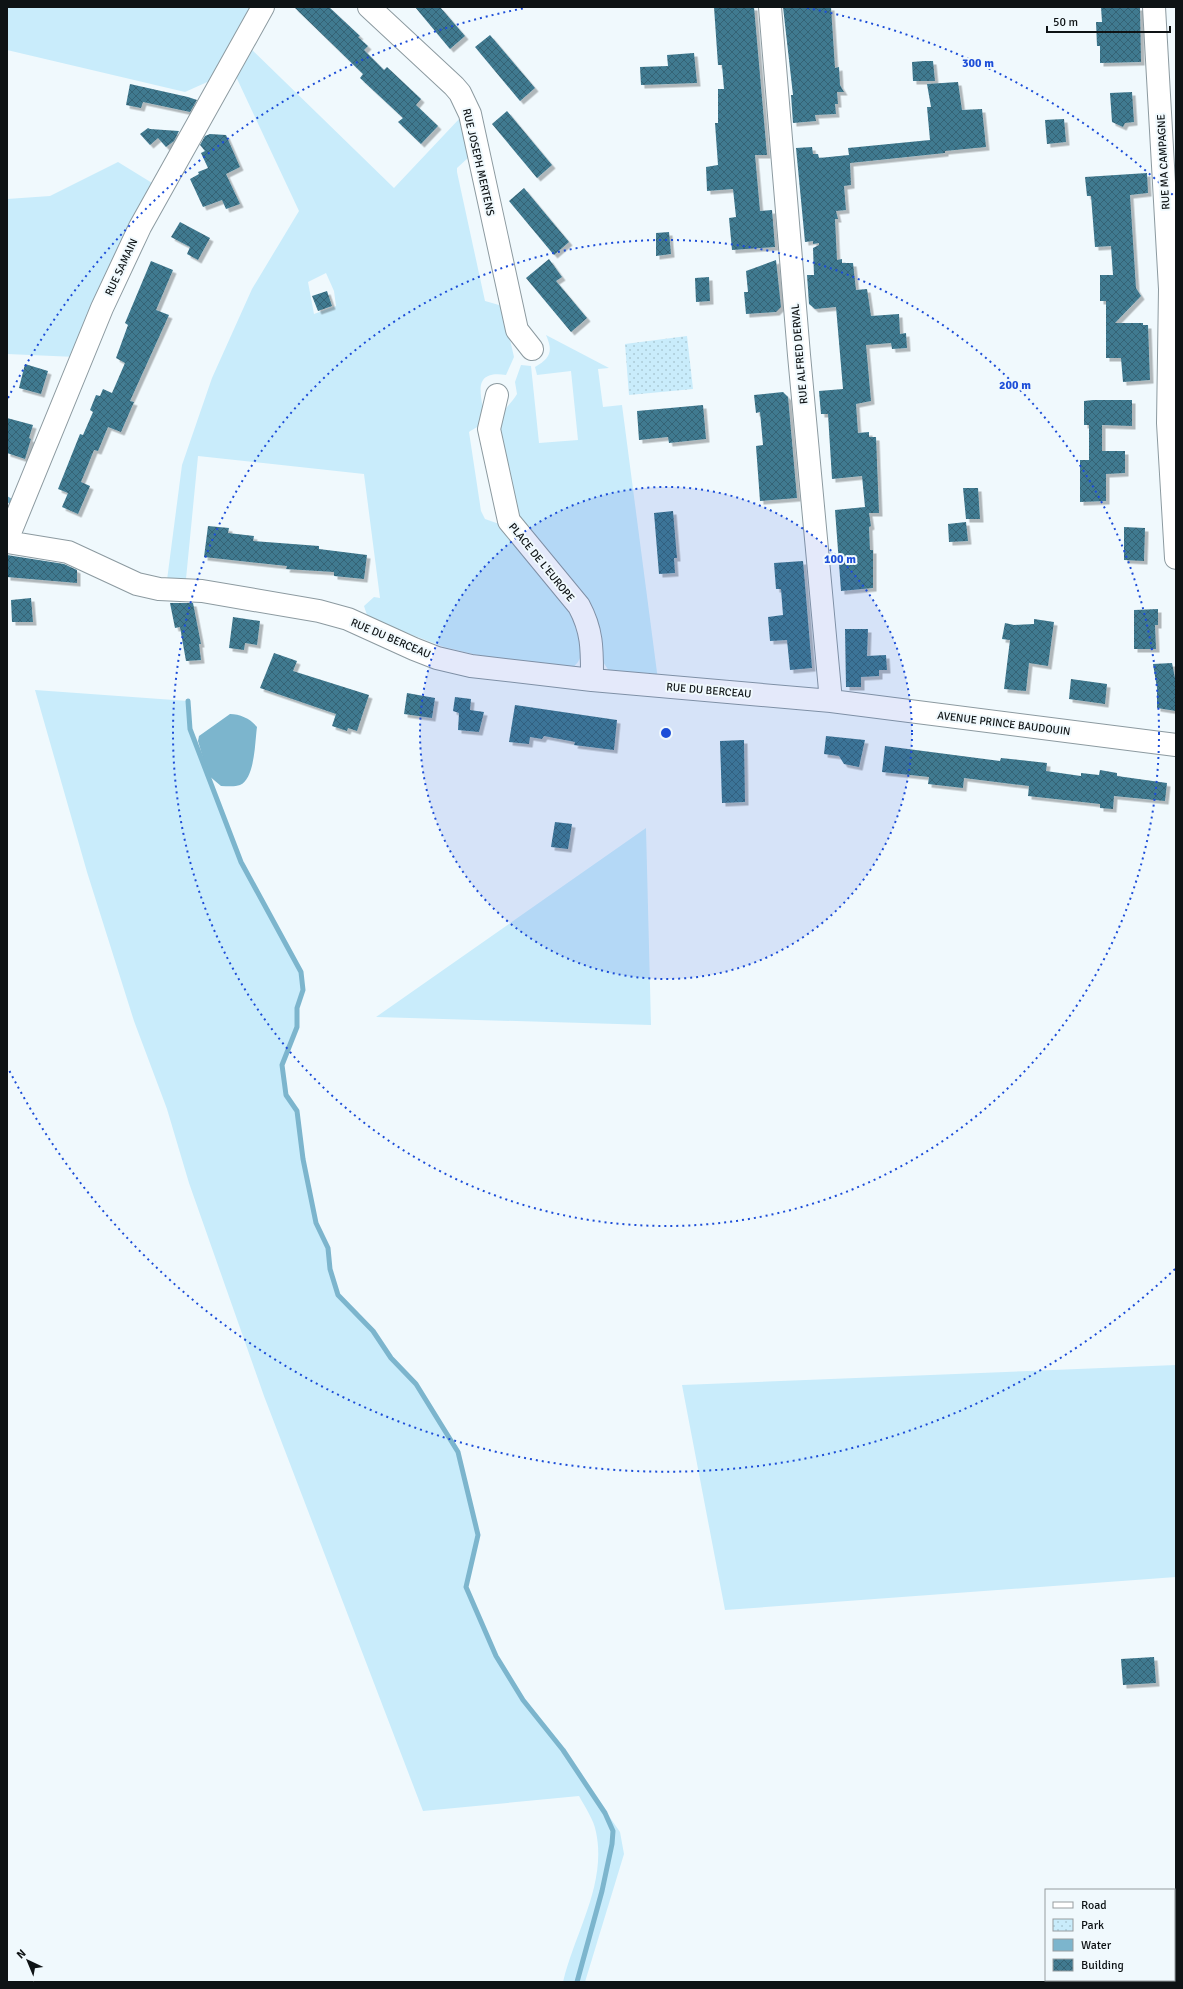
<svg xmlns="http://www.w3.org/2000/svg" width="1183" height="1989" viewBox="0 0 1183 1989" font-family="Signika,sans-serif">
	<defs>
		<pattern id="park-dots" width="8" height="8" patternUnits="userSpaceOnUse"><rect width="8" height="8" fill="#c9ecfb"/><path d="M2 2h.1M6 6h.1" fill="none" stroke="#abcad6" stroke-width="1.8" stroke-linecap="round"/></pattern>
		<pattern id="building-cross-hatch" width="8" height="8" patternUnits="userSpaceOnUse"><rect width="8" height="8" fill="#417a90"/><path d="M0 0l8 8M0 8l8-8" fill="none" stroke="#356374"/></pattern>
		<filter id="shadow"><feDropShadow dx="3.5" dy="3.5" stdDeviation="0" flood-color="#0004"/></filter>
	</defs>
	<rect width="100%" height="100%" fill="#f0f9fd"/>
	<path fill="#c9ecfb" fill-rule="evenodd" d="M 7,7 L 257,7 L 214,79 L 185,92 L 7,50 Z
		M 246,44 L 394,188 L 460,118 L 469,157 L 457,168 L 457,172 L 485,301 L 499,305 L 503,309 L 514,357 L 506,375 C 465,369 487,405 483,421 C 481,426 473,429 469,432 L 481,511 L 485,519 L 505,526 L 560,592 L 581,628 L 584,650 L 578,662 L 570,671 L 473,654 L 444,647 L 383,624 L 367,615 L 364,606 L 374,597 L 380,598 L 364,474 L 198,456 L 186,579 L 167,580 L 182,465 L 212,378 L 252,289 L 299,211 L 232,68 ZM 326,273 L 334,291 L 336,306 L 314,314 L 308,282 Z
		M 118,162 L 157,186 L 76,357 L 7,354 L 7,199 L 50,196 Z
		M 546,335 L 609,368 L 598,369 L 603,407 L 622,405 L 658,680 L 611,674 L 603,662 L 597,639 L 519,524 L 497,421 C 502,411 511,404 517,394 L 515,382 L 521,365 L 531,366 L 539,443 L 578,440 L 571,371 L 537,375 L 535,367 C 551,358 553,351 546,335 Z
		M 35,690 L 188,701 L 190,729 L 241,862 L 301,972 L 303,990 L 297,1008 L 297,1027 L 282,1066 L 286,1095 L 297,1111 L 303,1159 L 316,1223 L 328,1248 L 330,1269 L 338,1295 L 373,1331 L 391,1358 L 416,1384 L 458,1452 L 478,1535 L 466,1587 L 480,1621 L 496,1656 L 523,1700 L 563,1750 L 620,1832 L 624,1854 L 585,1982 L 563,1982 C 575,1932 607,1884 596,1832 C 594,1820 585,1807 579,1796 L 423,1811 L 264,1396 L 189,1183 L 167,1109 L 134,1021 L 87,872 Z
		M 646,828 L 651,1025 L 376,1017 Z
		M 1176,1365 L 1176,1577 L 725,1610 L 682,1385 Z"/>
	<path fill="url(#park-dots)" d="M 687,336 L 693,389 L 629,395 L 625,344 Z"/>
	<path fill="#7cb5cd" d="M 230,714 C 240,714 251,719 257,727 C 255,741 255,779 240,785 C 235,787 227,786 221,786 L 208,775 L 198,741 L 199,736 Z"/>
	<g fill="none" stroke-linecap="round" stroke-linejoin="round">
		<path stroke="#7cb5cd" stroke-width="5" d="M 7,499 L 12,502
			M 188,701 L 190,729 L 241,862 L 301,972 L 303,990 L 297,1008 L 297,1027 L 282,1065 L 286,1095 L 297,1111 L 303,1159 L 316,1223 L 328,1248 L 330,1269 L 338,1295 L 373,1331 L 391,1358 L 416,1384 L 458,1452 L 478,1535 L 466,1587 L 496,1656 L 523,1700 L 563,1750 L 605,1813 L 613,1831 L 612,1844 L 602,1891 L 577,1982"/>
	</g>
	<path fill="url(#building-cross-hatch)" filter="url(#shadow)" d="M 294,7 L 329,7 L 360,36 L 358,37 L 368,46 L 364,50 L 384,70 L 387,67 L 421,99 L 416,105 L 438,126 L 421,144 L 398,122 L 403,118 L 360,78 L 363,74 Z
		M 415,7 L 440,7 L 465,36 L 450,49 Z
		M 714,7 L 754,7 L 767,155 L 755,155 L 760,211 L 772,210 L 775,247 L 732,250 L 729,218 L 736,217 L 733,189 L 707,191 L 706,167 L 718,165 L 715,123 L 718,123 L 718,89 L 724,89 L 722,65 L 718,65 Z
		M 783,7 L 831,7 L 835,68 L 839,67 L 840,85 L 844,92 L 837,92 L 838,104 L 835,104 L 836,114 L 815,115 L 816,121 L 793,123 L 791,95 L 793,95 Z
		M 1101,7 L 1140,7 L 1141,62 L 1100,63 L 1100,46 L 1097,46 L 1096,22 L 1102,22 Z
		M 490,35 L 535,88 L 520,101 L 475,47 Z
		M 694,53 L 697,83 L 641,85 L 640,67 L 668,66 L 667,55 Z
		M 924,61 L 933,61 L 935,81 L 913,81 L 912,62 Z
		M 958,82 L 962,110 L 982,109 L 986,147 L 945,151 L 945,153 L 850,163 L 851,185 L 844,186 L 846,210 L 836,211 L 838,219 L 835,219 L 837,260 L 842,259 L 842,263 L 853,263 L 856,290 L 867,289 L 871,316 L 899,314 L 900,334 L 906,333 L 907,348 L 892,349 L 891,343 L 866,345 L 871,401 L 856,404 L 858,433 L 869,432 L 869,437 L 876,437 L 879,513 L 869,513 L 871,526 L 869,527 L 870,550 L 873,550 L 873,588 L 841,591 L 835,510 L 865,507 L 862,476 L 832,479 L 828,414 L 821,414 L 819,391 L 843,389 L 836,307 L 815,309 L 809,304 L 807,275 L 814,275 L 813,248 L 819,245 L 819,243 L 813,244 L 813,241 L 805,242 L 796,148 L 812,147 L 813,154 L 818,154 L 819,158 L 849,155 L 848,148 L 930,140 L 927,107 L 931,107 L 927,84 Z
		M 130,84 L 188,97 L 197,100 L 190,112 L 143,102 L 141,108 L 126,105 Z
		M 1132,92 L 1134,122 L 1125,123 L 1123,127 L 1112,122 L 1110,93 Z
		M 507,111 L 552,165 L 537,178 L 492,124 Z
		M 1064,119 L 1066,142 L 1047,144 L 1045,120 Z
		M 148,128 L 150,129 L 179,131 L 174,141 L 166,147 L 158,138 L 150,145 L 140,134 Z
		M 210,134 L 226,135 L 240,167 L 226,174 L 240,204 L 226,209 L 222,200 L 203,207 L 190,179 L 199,174 L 198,172 L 208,168 L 201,153 L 205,151 L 200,145 L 205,136 Z
		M 1147,173 L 1148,193 L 1130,195 L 1136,288 L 1141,296 L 1115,323 L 1143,323 L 1143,325 L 1148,325 L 1150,380 L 1123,382 L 1121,358 L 1106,358 L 1106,301 L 1100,301 L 1100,275 L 1113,275 L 1111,246 L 1095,247 L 1091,196 L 1087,196 L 1085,177 Z
		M 524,188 L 569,242 L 554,255 L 509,201 Z
		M 180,222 L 210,238 L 198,260 L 187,254 L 190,247 L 171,237 Z
		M 669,232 L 671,254 L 656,256 L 656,233 Z
		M 549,259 L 562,277 L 556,281 L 587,318 L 571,332 L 526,278 Z
		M 776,260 L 781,307 L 776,312 L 746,314 L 744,292 L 748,292 L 746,271 Z
		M 151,261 L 173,270 L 156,310 L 169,315 L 130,401 L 134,402 L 121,432 L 108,427 L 98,451 L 94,450 L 81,482 L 90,486 L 78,514 L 62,507 L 68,493 L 58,489 L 80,434 L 83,435 L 93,412 L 90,410 L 96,395 L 100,396 L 103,389 L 112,393 L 125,363 L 116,358 L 128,325 L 125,323 Z
		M 709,277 L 710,301 L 696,302 L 695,278 Z
		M 327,291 L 332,306 L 318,311 L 312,296 Z
		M 25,364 L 48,371 L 41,394 L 19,388 Z
		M 783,392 L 788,397 L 797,498 L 760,501 L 756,446 L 763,445 L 760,412 L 756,413 L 754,395 Z
		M 1093,400 L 1132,400 L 1132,426 L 1102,425 L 1102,451 L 1125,451 L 1125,473 L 1106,474 L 1106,501 L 1080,502 L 1080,460 L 1089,460 L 1089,425 L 1084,425 L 1084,401 Z
		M 703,405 L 706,439 L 669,443 L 668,437 L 639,440 L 637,411 Z
		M 7,418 L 33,425 L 29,438 L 31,439 L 25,459 L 7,453 Z
		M 963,488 L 978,488 L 980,519 L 966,519 Z
		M 673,511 L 677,558 L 674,558 L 675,573 L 659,574 L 654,513 Z
		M 966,522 L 968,541 L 949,542 L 948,524 Z
		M 208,526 L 229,528 L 228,533 L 254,536 L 253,541 L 319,546 L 319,549 L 367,555 L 364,579 L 334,576 L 334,572 L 286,569 L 287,566 L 204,557 Z
		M 1124,527 L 1145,528 L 1144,561 L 1124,560 Z
		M 7,555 L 64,564 L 77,570 L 77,583 L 7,577 Z
		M 803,561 L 812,668 L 790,670 L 787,640 L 770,641 L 768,617 L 783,615 L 781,589 L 776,589 L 774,563 Z
		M 31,598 L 33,622 L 12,622 L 11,600 Z
		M 170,603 L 193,603 L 201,644 L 199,644 L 201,660 L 186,661 L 180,627 L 175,628 Z
		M 1158,609 L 1158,625 L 1155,625 L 1156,649 L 1134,649 L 1134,610 Z
		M 233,617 L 260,621 L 257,645 L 245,643 L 244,650 L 229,648 Z
		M 1034,619 L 1054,622 L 1048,666 L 1029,663 L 1026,691 L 1004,689 L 1010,640 L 1002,639 L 1005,623 L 1014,625 L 1034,624 Z
		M 845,629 L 868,629 L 867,656 L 886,655 L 887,670 L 879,670 L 879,676 L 861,677 L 861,687 L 846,687 Z
		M 274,653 L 297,661 L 293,671 L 369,695 L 357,731 L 348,728 L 347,731 L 332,726 L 336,714 L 260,688 Z
		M 1172,663 L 1176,683 L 1176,711 L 1157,708 L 1157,688 L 1153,664 Z
		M 1071,679 L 1107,684 L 1105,704 L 1069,699 Z
		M 407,693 L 435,698 L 432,718 L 404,714 Z
		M 455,697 L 471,699 L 470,710 L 484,712 L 479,732 L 458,730 L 459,713 L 453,711 Z
		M 515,705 L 617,720 L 614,750 L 574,745 L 575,742 L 544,736 L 542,739 L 530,737 L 529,744 L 509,742 Z
		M 826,736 L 865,740 L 859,767 L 844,764 L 839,756 L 824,754 Z
		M 744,740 L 745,802 L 722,803 L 720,741 Z
		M 885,746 L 1000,761 L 1001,758 L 1047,763 L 1046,771 L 1081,776 L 1081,773 L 1099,775 L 1100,770 L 1117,773 L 1117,776 L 1167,783 L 1165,801 L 1114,796 L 1113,809 L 1100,808 L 1100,804 L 1028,796 L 1029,786 L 964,778 L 963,788 L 928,784 L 929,777 L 882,772 Z
		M 555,822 L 572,824 L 568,849 L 551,847 Z
		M 1154,1657 L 1156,1683 L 1123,1685 L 1121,1659 Z"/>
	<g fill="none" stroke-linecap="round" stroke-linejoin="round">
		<defs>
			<path id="minor" d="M 369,7 L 454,86 L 460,93 L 470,114 L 517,330 L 532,349
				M 770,7 L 799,355 L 831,701
				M 1154,7 L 1170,289 L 1168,423 L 1176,558
				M 497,395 L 489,429 L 509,521 L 579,606 C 593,632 592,651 592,680
				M 7,540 L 102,308 L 140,227 L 263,7
				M 7,542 L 68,552 L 137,584 L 159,589 L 202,591 L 319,611 L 348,619 L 414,649 L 437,658 L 471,666 L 592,680 L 831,701 L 1176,745
				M 1174,1961 L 1176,1959
				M 1148,1982 L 1151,1980"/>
		</defs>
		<use href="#minor" stroke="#8c9aa0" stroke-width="24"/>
		<use href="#minor" stroke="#fff" stroke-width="22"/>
	</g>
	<circle cx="666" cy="733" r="246" fill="#1d4ed8" fill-opacity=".12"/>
	<g fill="none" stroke="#1d4ed8" stroke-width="2" stroke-dasharray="2 4">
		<circle cx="666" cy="733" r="246"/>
		<circle cx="666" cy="733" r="493"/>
		<path d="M1175 1269A739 739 0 0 1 8 1068M8 398A739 739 0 0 1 525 8M807 8A739 739 0 0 1 1175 197"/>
	</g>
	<g text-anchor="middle" stroke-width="4" stroke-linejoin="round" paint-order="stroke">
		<g font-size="11" fill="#0e1315" stroke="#f0f9fd">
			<text transform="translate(479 162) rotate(77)" y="4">RUE JOSEPH MERTENS</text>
			<text transform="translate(1163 162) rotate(-93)" y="4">RUE MA CAMPAGNE</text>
			<text transform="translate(121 267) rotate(-65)" y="4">RUE SAMAIN</text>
			<text transform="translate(799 354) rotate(-95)" y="4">RUE ALFRED DERVAL</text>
			<text transform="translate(542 562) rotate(51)" y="4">PLACE DE L'EUROPE</text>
			<text transform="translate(391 638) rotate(23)" y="4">RUE DU BERCEAU</text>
			<text transform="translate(709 690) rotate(5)" y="4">RUE DU BERCEAU</text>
			<text transform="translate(1004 723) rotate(7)" y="4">AVENUE PRINCE BAUDOUIN</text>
		</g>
	</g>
	<circle cx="666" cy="733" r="6" fill="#1d4ed8" stroke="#f0f9fd" stroke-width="2"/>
	<g font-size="12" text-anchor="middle" font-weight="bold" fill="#1d4ed8" stroke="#f0f9fd" stroke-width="4" stroke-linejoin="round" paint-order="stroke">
		<text x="978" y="67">300 m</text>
		<text x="1015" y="389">200 m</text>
		<text x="840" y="563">100 m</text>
	</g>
	<rect width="1183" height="1989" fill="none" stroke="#0e1315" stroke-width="16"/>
	<rect x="1045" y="1889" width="130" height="92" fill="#f0f9fd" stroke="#969da0"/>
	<rect x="1053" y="1902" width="20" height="6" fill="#ffffff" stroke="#969da0"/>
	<text x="1081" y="1909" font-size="12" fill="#0e1315">Road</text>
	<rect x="1053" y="1919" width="20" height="12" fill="url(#park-dots)" stroke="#969da0"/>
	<text x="1081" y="1929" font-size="12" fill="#0e1315">Park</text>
	<rect x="1053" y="1939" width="20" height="12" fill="#7cb5cd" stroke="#969da0"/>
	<text x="1081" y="1949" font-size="12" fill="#0e1315">Water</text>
	<rect x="1053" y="1959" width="20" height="12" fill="url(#building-cross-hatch)" stroke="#969da0"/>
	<text x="1081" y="1969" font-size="12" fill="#0e1315">Building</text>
	<g transform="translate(28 1961) rotate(316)" stroke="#f0f9fd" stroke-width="3" paint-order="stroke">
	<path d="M0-3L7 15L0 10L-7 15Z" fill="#0e1315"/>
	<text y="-6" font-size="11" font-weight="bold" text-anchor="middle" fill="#0e1315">N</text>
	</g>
	<path d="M1047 26v6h123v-6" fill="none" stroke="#0e1315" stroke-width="2"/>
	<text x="1053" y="26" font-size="12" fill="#0e1315" stroke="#f0f9fd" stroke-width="3" paint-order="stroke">50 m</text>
</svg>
